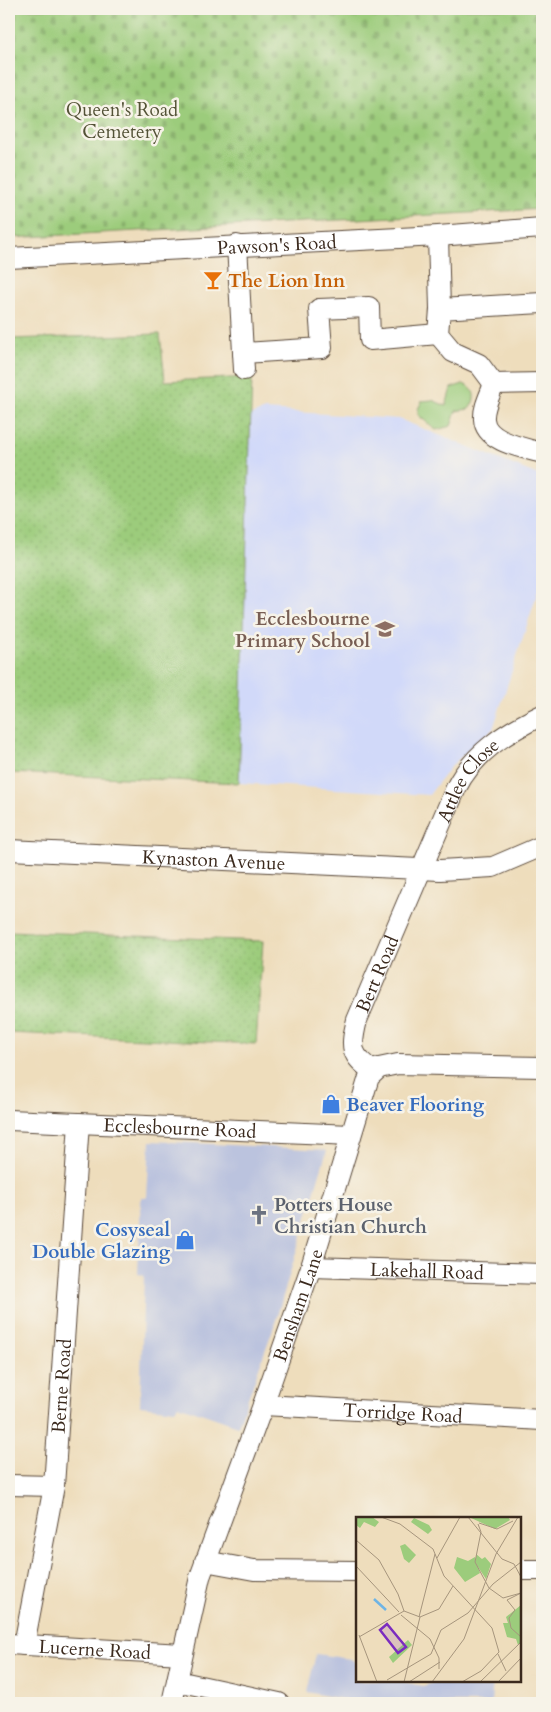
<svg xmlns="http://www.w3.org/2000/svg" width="551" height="1712" viewBox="0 0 551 1712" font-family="Cardo,serif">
	<defs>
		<pattern id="cemetery-stones" width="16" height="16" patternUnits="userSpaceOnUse" patternTransform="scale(1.25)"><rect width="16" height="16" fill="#9ccc7c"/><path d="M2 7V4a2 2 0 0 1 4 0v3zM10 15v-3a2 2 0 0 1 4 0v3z" fill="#87af6b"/></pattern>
		<pattern id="garden-dots" width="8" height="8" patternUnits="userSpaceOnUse" patternTransform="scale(1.25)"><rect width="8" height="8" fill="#9ccc7c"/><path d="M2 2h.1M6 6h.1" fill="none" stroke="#87af6b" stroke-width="1.8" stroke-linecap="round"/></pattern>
	</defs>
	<rect width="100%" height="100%" fill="#f7f3e8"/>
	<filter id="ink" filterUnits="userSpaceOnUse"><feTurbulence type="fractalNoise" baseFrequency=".02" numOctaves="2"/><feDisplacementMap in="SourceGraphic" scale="10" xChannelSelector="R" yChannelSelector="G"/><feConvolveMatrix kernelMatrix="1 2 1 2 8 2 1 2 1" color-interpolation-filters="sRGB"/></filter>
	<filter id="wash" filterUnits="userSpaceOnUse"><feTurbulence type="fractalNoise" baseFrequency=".0096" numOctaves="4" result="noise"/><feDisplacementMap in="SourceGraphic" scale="20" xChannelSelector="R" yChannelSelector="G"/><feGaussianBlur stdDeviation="1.12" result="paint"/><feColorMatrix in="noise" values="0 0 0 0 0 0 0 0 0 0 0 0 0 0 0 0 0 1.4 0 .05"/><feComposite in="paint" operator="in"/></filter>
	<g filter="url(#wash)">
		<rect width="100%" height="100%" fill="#eeddbc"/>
		<path fill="#d1d9f9" d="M 265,410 L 399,419 L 538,475 L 542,482 L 542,579 L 493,729 L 451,766 L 429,795 L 239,783 L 251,415 Z"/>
		<path fill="#bbc3de" d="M 150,1141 L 327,1150 L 274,1326 L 238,1426 L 178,1405 L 175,1410 L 140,1406 L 144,1275 L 138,1274 L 141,1197 L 147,1197 Z
			M 316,1654 L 351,1659 L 357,1664 L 357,1681 L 399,1681 L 423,1686 L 438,1681 L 493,1681 L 491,1703 L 362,1703 L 307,1692 Z"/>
		<path fill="url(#cemetery-stones)" stroke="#6c7b4d" d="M 9,9 L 542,9 L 542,209 L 9,238 Z"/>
		<path fill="#9ccc7c" stroke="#6c7b4d" d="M 463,384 C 476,388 477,399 469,409 L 456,411 L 451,426 L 436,430 L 418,415 L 418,409 L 422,401 L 432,400 L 446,406 L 451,388 Z"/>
		<path fill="url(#garden-dots)" stroke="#6c7b4d" d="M 160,334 L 165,381 L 252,377 L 239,783 L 9,773 L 9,339 Z
			M 9,931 L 263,941 L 256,1044 L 9,1033 Z"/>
	</g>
	<g filter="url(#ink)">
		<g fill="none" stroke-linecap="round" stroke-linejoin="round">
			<defs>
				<g id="minor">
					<path d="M 438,236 L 440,309 L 438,334 L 453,352 L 479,364 L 494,384 L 542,383"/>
					<path d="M 237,245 L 244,370"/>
					<path id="s1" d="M 9,258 L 438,236 L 542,228"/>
					<path d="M 440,309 L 542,303"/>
					<path d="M 243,353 L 322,348 L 319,309 L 369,307 L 370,340 L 438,334"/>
					<path d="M 494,384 C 490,395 483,408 484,419 C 485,442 525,448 542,453"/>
					<path id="s2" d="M 9,850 L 440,870 L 493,867 L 542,846"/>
					<path id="s3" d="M 374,1072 C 350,1055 350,1048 357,1020 L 456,788 C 474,752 507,732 542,715"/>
					<path id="s4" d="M 9,1120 L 351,1135"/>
					<path id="s5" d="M 311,1267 L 542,1274"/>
					<path id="s6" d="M 263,1405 L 542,1420"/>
					<path d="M 9,1485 L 54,1486"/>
					<path d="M 205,1561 L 254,1570 L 357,1571"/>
					<path d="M 520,1570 L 542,1570"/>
					<path id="s7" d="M 9,1644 L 182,1654"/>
					<path id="s8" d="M 24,1645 L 54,1486 L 79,1123"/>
					<path d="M 177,1681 L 279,1703"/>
					<path id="s9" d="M 172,1703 L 200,1577 L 263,1405 L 311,1267 L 369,1077 L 379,1068 L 398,1064 L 542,1067"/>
				</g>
			</defs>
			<use href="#minor" stroke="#564536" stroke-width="22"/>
			<use href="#minor" stroke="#fff" stroke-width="20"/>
		</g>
	</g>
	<defs>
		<symbol id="bar-bare" viewBox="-9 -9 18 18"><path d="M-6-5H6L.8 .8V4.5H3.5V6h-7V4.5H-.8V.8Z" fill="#e8710a" stroke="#f7f3e8" stroke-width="2.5" paint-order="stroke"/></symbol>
		<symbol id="school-bare" viewBox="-9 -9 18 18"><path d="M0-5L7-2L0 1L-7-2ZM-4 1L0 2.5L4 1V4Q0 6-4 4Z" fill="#8d6e63" stroke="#f7f3e8" stroke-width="2.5" paint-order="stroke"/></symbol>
		<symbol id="shop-bare" viewBox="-9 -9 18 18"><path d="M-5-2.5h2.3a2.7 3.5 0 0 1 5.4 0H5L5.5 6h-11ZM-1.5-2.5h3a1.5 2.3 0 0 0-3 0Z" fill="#3f7fe0" stroke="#f7f3e8" stroke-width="2.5" paint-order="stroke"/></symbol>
		<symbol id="church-bare" viewBox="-9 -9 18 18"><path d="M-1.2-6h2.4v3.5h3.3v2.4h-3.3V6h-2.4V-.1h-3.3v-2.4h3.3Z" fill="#6b7280" stroke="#f7f3e8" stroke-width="2.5" paint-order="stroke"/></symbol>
	</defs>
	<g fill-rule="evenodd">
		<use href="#bar-bare" x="199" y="266" width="28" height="28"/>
		<use href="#school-bare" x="371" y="615" width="28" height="28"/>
		<use href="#shop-bare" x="317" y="1090" width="28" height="28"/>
		<use href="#church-bare" x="245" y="1201" width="28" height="28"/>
		<use href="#shop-bare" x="171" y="1226" width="28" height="28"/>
	</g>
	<g text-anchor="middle" stroke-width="5" stroke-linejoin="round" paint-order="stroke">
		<g font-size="19" fill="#535236" stroke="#f7f3e8">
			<text x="122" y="116">Queen's Road<tspan x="122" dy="22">Cemetery</tspan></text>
		</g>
		<g font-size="19" fill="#3b2a1e" stroke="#f7f3e8">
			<text dy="7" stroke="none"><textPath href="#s1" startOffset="268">Pawson's Road</textPath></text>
			<text dy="7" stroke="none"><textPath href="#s3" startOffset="326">Attlee Close</textPath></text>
			<text dy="7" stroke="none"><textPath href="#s2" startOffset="205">Kynaston Avenue</textPath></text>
			<text dy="7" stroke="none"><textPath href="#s3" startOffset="111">Bert Road</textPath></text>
			<text dy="7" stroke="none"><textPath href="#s4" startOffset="171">Ecclesbourne Road</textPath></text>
			<text dy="7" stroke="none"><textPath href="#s5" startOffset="116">Lakehall Road</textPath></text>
			<text dy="7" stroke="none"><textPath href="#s9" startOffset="418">Bensham Lane</textPath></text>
			<text dy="7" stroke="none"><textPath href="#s8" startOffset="262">Berne Road</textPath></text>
			<text dy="7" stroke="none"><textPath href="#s6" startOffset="140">Torridge Road</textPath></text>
			<text dy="7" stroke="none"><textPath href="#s7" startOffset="86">Lucerne Road</textPath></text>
		</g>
		<g font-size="19" font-weight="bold" fill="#c56008" stroke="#f7f3e8" text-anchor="start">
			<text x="228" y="287">The Lion Inn</text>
		</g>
		<g font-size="19" font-weight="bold" fill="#785e54" stroke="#f7f3e8" text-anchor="end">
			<text x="370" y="625">Ecclesbourne<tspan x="370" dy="22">Primary School</tspan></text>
		</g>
		<g font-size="19" font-weight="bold" fill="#366cbe" stroke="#f7f3e8" text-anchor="start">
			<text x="346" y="1111">Beaver Flooring</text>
			<text x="170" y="1236" text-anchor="end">Cosyseal<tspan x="170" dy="22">Double Glazing</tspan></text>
		</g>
		<g font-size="19" font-weight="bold" fill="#5b616d" stroke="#f7f3e8" text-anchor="start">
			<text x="274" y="1211">Potters House<tspan x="274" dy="22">Christian Church</tspan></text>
		</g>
	</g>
	<g transform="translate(356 1517)">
		<rect width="165" height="165" fill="#eeddbc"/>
		<path d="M 120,37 L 126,42 L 129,40 L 135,47 L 130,62 L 120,47 Z" fill="#9ccc7c"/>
		<path d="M 52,123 L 56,128 L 37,146 L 33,140 Z" fill="#9ccc7c"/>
		<path d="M 0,0 L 16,0 L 23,5 L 19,10 L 8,5 L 4,11 L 0,8 ZM 113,0 L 152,0 L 154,3 L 139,12 ZM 58,1 L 73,8 L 76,13 L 72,17 L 55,5 ZM 101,40 L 112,44 L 119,40 L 124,56 L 109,65 L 98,51 ZM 165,88 L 165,125 L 162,128 L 160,122 L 151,120 L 147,106 L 152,106 L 150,100 Z" fill="#9ccc7c"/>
		<path d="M 49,27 L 60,38 L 53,46 L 48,42 L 44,29 Z" fill="#9ccc7c"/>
		<path fill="none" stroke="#6eb4e5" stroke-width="2.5" d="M 18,82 L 30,93"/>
		<path fill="none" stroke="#a6957d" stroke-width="1" d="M 25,0 L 44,7 L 77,32 L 88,59 L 136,111 L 143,135 L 125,154 L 106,165M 112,0 L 146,42 L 158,47 L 165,60M 123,6 L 141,12 L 157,4M 122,7 L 125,15 L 119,45 L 133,71 L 147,81 L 165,76M 0,23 L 23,43 L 42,77 L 48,94M 81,41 L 104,0M 0,49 L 43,95M 165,76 L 151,83 L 159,93 L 153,101 L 155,111 L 165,120M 48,94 L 64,100M 45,98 L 74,122 L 83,141 L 83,152M 63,100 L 79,37M 64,100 L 83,92 L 97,69M 3,118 L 21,165M 3,120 L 48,94M 142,137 L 150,154M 31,163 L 75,137 L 85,113 L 112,96 L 137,67 L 165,45M 48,165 L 64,100M 53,165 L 84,145M 76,165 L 108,122 L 140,37 L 162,0M 124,165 L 165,125M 142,165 L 165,141"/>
		<path fill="#7b2cbf" fill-opacity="0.15" stroke="#7b2cbf" stroke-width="2.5" d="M 31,107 L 50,130 L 42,136 L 24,113 Z"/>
		<rect width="165" height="165" fill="none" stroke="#3b2a1e" stroke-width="2.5"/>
	</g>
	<rect width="551" height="1712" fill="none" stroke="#f7f3e8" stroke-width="30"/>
</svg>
